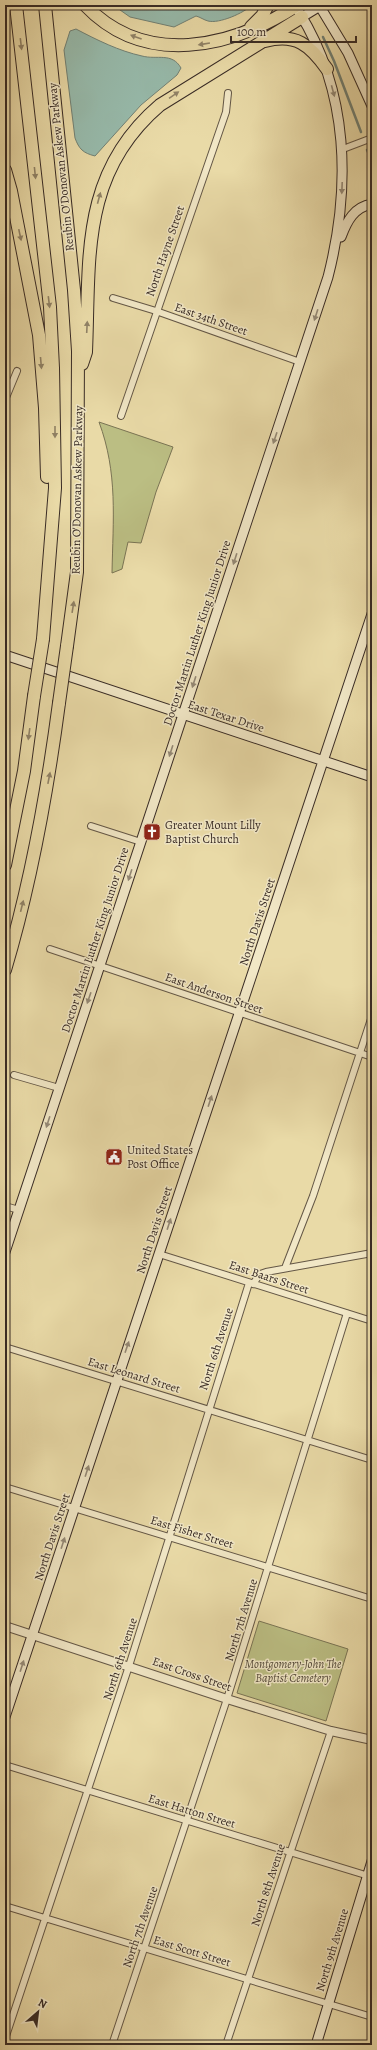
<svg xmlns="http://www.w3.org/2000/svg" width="377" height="2050" viewBox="0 0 377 2050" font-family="Alegreya,serif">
	<rect width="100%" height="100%" fill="#e9daa7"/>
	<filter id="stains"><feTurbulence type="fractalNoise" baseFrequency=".005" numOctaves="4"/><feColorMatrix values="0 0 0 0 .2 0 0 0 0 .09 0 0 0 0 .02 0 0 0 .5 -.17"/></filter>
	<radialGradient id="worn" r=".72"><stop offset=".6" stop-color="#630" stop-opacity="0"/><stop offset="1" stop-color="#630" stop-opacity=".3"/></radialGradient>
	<path fill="#bbbe83" stroke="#7a7454" d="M 99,422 L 173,447 L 156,492 L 141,543 L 128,542 L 122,569 L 112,573 C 113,519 118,473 99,422 Z
		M 259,1621 L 348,1649 L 326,1721 L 237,1693 Z"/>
	<path fill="#97baab" stroke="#718175" d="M 113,5 L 252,5 C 244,13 219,24 208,21 C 204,20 200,17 196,16 L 174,27 L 130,17 Z
		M 76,29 C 97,40 119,51 142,56 C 157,60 172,52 181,68 L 177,75 L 141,105 L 95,156 C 83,153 79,149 75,138 L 64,50 L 70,31 Z"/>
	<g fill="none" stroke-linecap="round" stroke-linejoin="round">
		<path stroke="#718175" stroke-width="2.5" d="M 323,37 L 334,61 L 361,132
			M 367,150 L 372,161"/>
		<defs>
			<path id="minor" d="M 343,149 L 372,138
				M 113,298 L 156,311 L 300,362
				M 5,400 L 17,371
				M 121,416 L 226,112 L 228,93
				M 91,826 L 141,842
				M 50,949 L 372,1057
				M 14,1075 L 59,1088
				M 5,1206 L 19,1210
				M 159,1254 L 372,1321
				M 285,1268 L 313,1196 L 372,1016
				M 253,1284 L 260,1274 L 266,1272 L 372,1253
				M 5,1347 L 372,1460
				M 5,1487 L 372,1599
				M 5,1765 L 372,1877
				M 5,1906 L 372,2017
				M 5,2039 L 129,1666 L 249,1283
				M 5,2044 L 7,2045
				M 112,2045 L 227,1699 L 347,1313
				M 226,2045 L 331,1731"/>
			<path id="tertiary" d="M 5,1626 L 227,1699 L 331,1731 L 372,1740"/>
			<path id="secondary" d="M 319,5 L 348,53 L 372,106
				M 302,17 L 320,6
				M 341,237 C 347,221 354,207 372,204
				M 5,655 L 372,777
				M 5,1252 L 328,277 C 351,187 349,92 299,12
				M 5,1717 L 372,614
				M 316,2045 L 372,1861"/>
			<path id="motorway" d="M 16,5 L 50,307 L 53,368 L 55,488 L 43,639
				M 45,5 L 74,290 L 78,351 L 77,572 L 67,646
				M 85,5 C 145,68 231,48 296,6
				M 251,27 L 262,16 L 268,5
				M 265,41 C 296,33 310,45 327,69
				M 5,170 L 11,191 L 39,335 L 45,408 L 47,477
				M 82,364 L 86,352 C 90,257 80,173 160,105 L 302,17
				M 5,865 L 24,771 L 34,696
				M 5,970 C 31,883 47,794 59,703"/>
		</defs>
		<use href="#minor" stroke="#645746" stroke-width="8"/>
		<use href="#tertiary" stroke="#645746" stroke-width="10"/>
		<use href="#secondary" stroke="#382b25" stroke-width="11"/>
		<use href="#motorway" stroke="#382b25" stroke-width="14"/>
		<use href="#minor" stroke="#f1e7c6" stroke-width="6"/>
		<use href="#tertiary" stroke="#f1e7c6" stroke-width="8"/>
		<use href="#secondary" stroke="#f1e7c6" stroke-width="9"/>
		<use href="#motorway" stroke="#e9daa7" stroke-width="12"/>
		<defs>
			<path id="motorway-bridge" d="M 34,696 L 43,639
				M 59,703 L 67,646"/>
		</defs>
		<use href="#motorway-bridge" stroke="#382b25" stroke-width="14" stroke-linecap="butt"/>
		<use href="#motorway-bridge" stroke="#e9daa7" stroke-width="12"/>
	</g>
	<defs><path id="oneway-solid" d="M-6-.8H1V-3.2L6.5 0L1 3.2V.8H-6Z"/></defs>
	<g fill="#908266">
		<use href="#oneway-solid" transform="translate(136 37) rotate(-160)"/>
		<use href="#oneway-solid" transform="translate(21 44) rotate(83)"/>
		<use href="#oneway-solid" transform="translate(204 44) rotate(171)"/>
		<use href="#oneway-solid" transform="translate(174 95) rotate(-34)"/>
		<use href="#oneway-solid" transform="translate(35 173) rotate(84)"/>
		<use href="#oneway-solid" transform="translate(99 198) rotate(-75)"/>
		<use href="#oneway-solid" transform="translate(20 235) rotate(78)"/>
		<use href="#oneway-solid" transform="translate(49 302) rotate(83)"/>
		<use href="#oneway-solid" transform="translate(87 327) rotate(-87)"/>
		<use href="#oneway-solid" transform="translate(41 363) rotate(85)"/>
		<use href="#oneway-solid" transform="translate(55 432) rotate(90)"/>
		<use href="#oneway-solid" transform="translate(73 607) rotate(-81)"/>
		<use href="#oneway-solid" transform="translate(29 734) rotate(98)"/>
		<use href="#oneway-solid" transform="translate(49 778) rotate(-79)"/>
		<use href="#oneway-solid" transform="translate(22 906) rotate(-76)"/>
	</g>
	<g fill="#948976">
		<use href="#oneway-solid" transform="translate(333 91) rotate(75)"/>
		<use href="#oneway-solid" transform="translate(342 188) rotate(92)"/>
		<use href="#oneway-solid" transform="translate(316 315) rotate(108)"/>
		<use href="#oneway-solid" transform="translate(275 438) rotate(109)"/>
		<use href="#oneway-solid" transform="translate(235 559) rotate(108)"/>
		<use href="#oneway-solid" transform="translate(194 682) rotate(108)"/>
		<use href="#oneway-solid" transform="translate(171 751) rotate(108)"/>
		<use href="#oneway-solid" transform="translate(130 875) rotate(108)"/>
		<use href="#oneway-solid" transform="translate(89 998) rotate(109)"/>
		<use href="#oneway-solid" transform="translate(210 1101) rotate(-72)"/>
		<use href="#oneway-solid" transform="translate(48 1122) rotate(108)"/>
		<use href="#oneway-solid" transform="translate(169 1224) rotate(-72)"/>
		<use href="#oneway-solid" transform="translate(127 1347) rotate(-71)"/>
		<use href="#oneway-solid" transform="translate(87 1471) rotate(-72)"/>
		<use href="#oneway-solid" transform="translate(63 1543) rotate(-72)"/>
		<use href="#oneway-solid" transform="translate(22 1666) rotate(-72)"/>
	</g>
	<defs>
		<symbol id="church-square" viewBox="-11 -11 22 22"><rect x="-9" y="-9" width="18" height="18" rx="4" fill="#8f2418" stroke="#f1e7c6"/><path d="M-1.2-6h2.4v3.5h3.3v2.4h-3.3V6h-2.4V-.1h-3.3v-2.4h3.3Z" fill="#fff"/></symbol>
		<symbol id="civic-square" viewBox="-11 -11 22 22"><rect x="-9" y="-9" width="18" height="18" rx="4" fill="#8f2418" stroke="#f1e7c6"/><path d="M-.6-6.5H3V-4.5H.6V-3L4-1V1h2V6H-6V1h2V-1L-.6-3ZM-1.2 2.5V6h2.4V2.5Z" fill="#fff"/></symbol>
	</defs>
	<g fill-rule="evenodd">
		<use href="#church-square" x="142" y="822" width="20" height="20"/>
		<use href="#civic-square" x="104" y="1147" width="20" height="20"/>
	</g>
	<g text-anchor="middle" stroke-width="3" stroke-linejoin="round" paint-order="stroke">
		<g font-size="12" fill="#382b25" stroke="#f1e7c6">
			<text transform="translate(61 167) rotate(-96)" y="4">Reubin O'Donovan Askew Parkway</text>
			<text transform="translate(165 251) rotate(-71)" y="4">North Hayne Street</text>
			<text transform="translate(211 319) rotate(19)" y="4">East 34th Street</text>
			<text transform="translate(77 490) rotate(-89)" y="4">Reubin O'Donovan Askew Parkway</text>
			<text transform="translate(197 633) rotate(-72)" y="4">Doctor Martin Luther King Junior Drive</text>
			<text transform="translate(226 716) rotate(18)" y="4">East Texar Drive</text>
			<text transform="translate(257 922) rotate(-72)" y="4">North Davis Street</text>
			<text transform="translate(95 940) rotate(-72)" y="4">Doctor Martin Luther King Junior Drive</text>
			<text transform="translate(214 993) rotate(19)" y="4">East Anderson Street</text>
			<text transform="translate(154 1230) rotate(-72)" y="4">North Davis Street</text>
			<text transform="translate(269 1277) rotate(18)" y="4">East Baars Street</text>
			<text transform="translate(216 1349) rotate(-72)" y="4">North 6th Avenue</text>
			<text transform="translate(134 1375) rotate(17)" y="4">East Leonard Street</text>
			<text transform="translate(192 1532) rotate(17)" y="4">East Fisher Street</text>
			<text transform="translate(52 1537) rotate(-72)" y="4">North Davis Street</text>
			<text transform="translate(241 1620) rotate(-73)" y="4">North 7th Avenue</text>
			<text transform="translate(120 1659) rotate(-72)" y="4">North 6th Avenue</text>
			<text transform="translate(192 1674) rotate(19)" y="4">East Cross Street</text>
			<text transform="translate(192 1811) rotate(17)" y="4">East Hatton Street</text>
			<text transform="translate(268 1885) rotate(-72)" y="4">North 8th Avenue</text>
			<text transform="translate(140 1927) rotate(-71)" y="4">North 7th Avenue</text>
			<text transform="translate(332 1950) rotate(-73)" y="4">North 9th Avenue</text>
			<text transform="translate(192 1951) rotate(17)" y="4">East Scott Street</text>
		</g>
		<g font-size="12" fill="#382b25" stroke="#f1e7c6" text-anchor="start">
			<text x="165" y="829">Greater Mount Lilly<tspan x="165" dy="14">Baptist Church</tspan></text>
			<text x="127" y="1154">United States<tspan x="127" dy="14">Post Office</tspan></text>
		</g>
		<g font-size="12" font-style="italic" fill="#524838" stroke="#f1e7c6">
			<text x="293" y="1668">Montgomery-John The<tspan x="293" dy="14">Baptist Cemetery</tspan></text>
		</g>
	</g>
	<rect width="377" height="2050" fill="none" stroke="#e9daa7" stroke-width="20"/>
	<rect x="6" y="6" width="365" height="2038" fill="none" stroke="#382b25" stroke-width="2"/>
	<rect x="10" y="10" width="357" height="2030" fill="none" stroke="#382b25"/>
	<g transform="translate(38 2012) rotate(28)" stroke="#f1e7c6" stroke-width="3" paint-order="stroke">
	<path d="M0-3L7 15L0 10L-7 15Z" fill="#382b25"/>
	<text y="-6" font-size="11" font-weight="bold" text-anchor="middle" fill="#382b25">N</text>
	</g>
	<path d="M231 36v6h125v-6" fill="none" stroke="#382b25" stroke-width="2"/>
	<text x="237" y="36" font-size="12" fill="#382b25" stroke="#f1e7c6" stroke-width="3" paint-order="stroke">100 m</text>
	<rect width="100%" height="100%" filter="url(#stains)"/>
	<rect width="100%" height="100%" fill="url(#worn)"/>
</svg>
